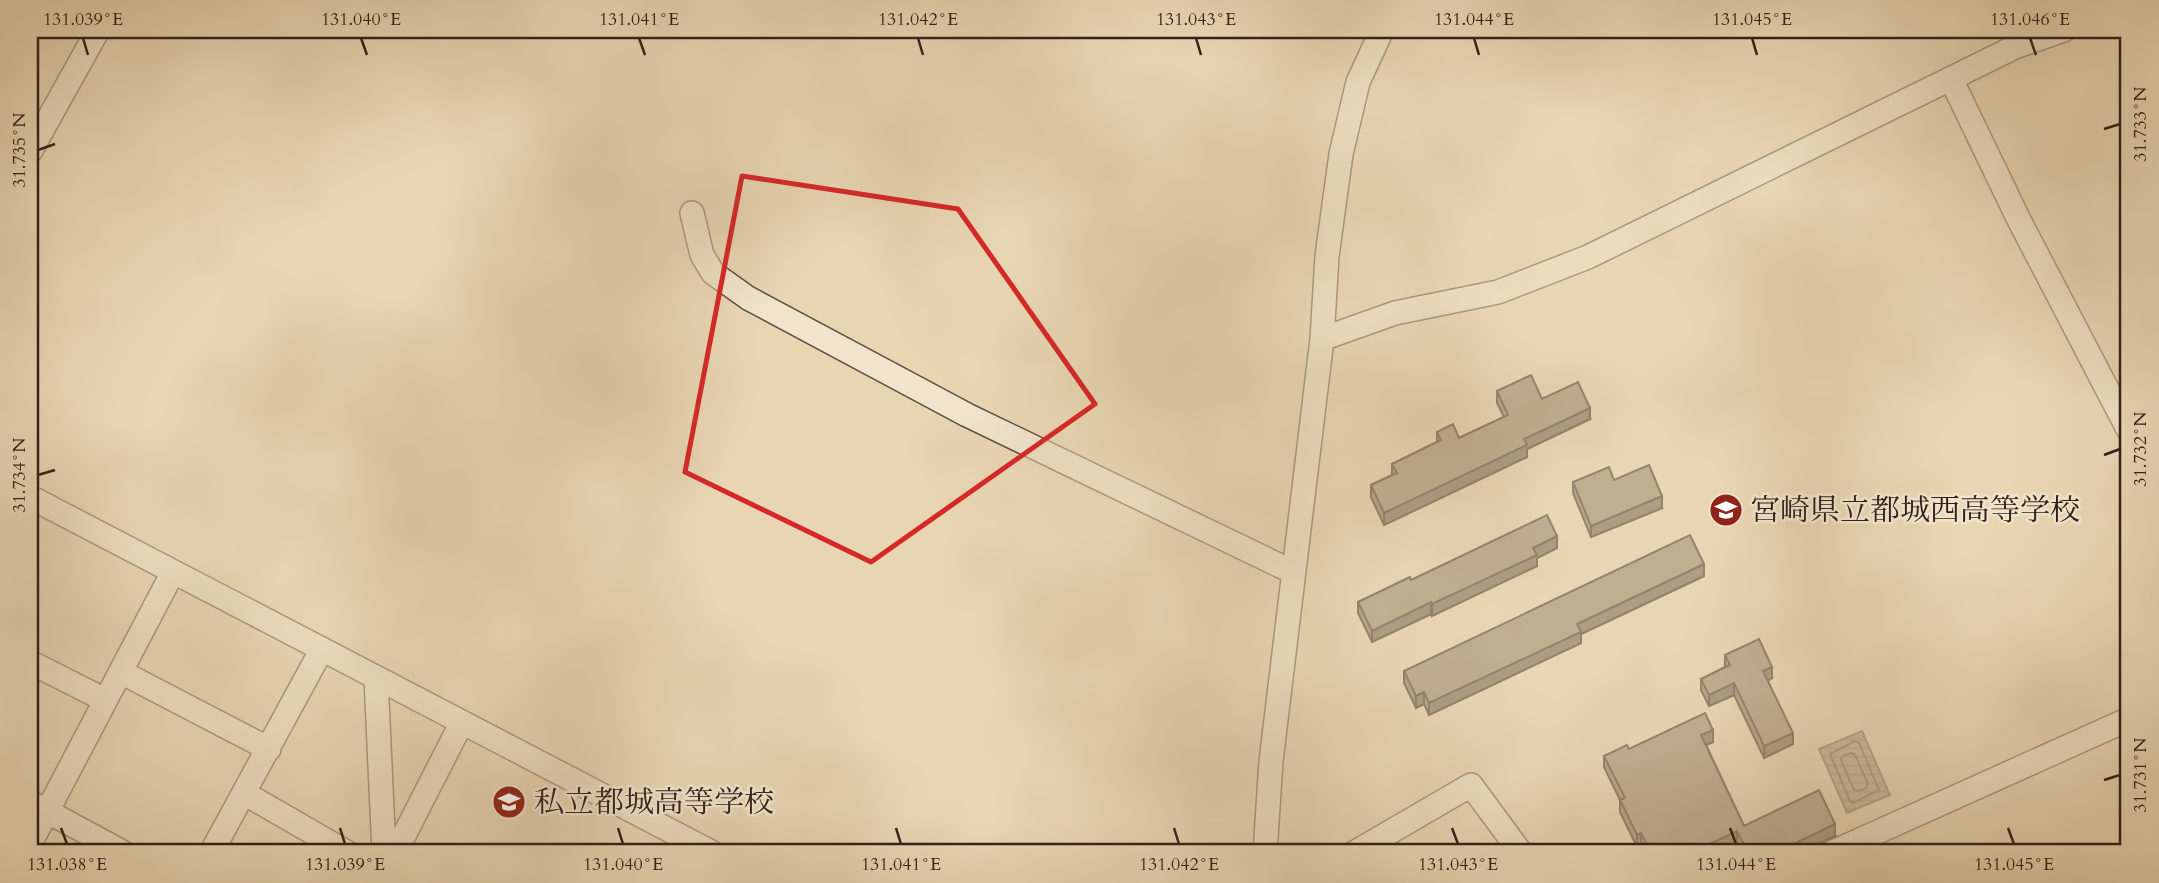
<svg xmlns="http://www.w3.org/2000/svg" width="2159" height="883" viewBox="0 0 2159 883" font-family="Cardo,'Noto Serif JP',serif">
	<defs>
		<pattern id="water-rules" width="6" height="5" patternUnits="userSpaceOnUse" patternTransform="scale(1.75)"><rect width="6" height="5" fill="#aa987e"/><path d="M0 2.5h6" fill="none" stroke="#8b7c66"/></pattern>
	</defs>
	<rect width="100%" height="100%" fill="#e8d5b2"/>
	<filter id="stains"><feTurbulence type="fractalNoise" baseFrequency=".00286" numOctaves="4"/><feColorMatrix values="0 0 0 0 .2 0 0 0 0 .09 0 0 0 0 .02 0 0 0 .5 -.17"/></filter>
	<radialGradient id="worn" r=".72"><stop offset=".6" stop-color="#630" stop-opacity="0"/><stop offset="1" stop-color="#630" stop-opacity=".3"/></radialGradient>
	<path fill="url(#water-rules)" stroke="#7a6856" stroke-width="2" d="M 1862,731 L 1890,795 L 1847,813 L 1819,749 Z"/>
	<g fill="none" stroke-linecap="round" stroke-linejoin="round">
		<path stroke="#6e5c4c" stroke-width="2" d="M 1855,741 L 1859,743 L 1879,790 L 1853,803 L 1850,801 L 1830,754 Z
			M 1851,753 L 1855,755 L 1868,784 L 1866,788 L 1858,791 L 1854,790 L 1841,760 L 1843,756 Z"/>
		<defs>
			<path id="minor" d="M 1951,79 L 2019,220 L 2129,431
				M 30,152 L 98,30
				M 692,213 L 702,255 L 713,273 L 748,298 L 967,415 L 1293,572
				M 1322,339 L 1395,313 L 1498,292 L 1588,257 L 2015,47 L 2064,30
				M 30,497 L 713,853
				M 30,662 L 105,700
				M 121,672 L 269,749
				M 376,678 L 384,853
				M 244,793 L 348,853
				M 30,802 L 124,853
				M 30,844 L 173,572
				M 211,853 L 322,649
				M 395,853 L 462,722
				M 1265,853 L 1271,761 L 1322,339 L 1327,256 L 1341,154 L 1358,82 L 1382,30
				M 1354,853 L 1471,785 L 1521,853
				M 1831,853 L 2129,719"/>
		</defs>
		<use href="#minor" stroke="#604e3f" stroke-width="26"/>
		<use href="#minor" stroke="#f0e4cd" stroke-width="23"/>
	</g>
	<path fill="#7d6d5a" stroke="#322119" stroke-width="2" d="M 1497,391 L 1542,399 L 1590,419 L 1527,449 L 1527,457 L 1384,525 L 1371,497 L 1371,485 L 1392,475 L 1392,464 L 1437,442 L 1437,432 L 1459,438 L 1504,417 L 1497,403 Z
		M 1614,480 L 1662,508 L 1591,537 L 1573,493 L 1573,482 Z
		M 1557,548 L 1537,558 L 1537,566 L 1432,616 L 1431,614 L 1372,642 L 1358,613 L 1358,602 L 1411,580 Z
		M 1704,576 L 1581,634 L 1581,643 L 1429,715 L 1424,704 L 1416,708 L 1404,683 L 1404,671 Z
		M 1725,655 L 1772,678 L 1768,681 L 1793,744 L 1764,758 L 1734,695 L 1709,706 L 1701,690 L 1701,679 L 1725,667 Z
		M 1713,742 L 1706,745 L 1744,826 L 1835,836 L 1799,853 L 1742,853 L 1737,843 L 1715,853 L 1646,853 L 1641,844 L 1637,847 L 1620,812 L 1620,800 L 1604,767 L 1604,756 L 1629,749 Z"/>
	<path fill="#66594a" stroke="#322119" stroke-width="2" d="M 1590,408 L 1590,419 L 1527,449 L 1527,457 L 1384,525 L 1384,513 L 1524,439 Z
		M 1662,496 L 1662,508 L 1591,537 L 1591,526 Z
		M 1557,536 L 1557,548 L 1537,558 L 1537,566 L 1432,616 L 1432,604 L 1533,548 Z
		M 1704,564 L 1704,576 L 1581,634 L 1581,643 L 1429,715 L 1429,703 L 1577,624 Z
		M 1431,602 L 1431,614 L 1372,642 L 1372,631 Z
		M 1772,667 L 1772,678 L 1763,683 L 1763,671 Z
		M 1734,683 L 1734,695 L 1709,706 L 1709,695 Z
		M 1424,692 L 1424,704 L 1416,708 L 1416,696 Z
		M 1713,730 L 1713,742 L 1701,747 L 1701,735 Z
		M 1793,733 L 1793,744 L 1764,758 L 1764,746 Z
		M 1835,824 L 1835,836 L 1799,853 L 1775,853 Z
		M 1737,831 L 1737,843 L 1715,853 L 1690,853 Z
		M 1641,833 L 1641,844 L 1637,847 L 1637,835 Z"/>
	<path fill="#917f69" stroke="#322119" stroke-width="2" d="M 1531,375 L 1542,399 L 1578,382 L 1590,408 L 1524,439 L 1527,445 L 1384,513 L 1371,485 L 1397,473 L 1392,464 L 1441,440 L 1437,432 L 1453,424 L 1459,438 L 1508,415 L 1497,391 Z
		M 1649,465 L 1662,496 L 1591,526 L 1573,482 L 1609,467 L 1614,480 Z
		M 1547,515 L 1557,536 L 1533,548 L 1537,555 L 1432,604 L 1431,602 L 1372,631 L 1358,602 L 1410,577 L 1411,580 Z
		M 1690,535 L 1704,564 L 1577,624 L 1581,632 L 1429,703 L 1424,692 L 1416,696 L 1404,671 Z
		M 1759,639 L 1772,667 L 1763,671 L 1793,733 L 1764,746 L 1734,683 L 1709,695 L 1701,679 L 1730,665 L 1725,655 Z
		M 1705,713 L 1713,730 L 1701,735 L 1744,826 L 1819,790 L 1835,824 L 1775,853 L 1748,853 L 1737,831 L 1690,853 L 1651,853 L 1641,833 L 1637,835 L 1620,800 L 1625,798 L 1604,756 L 1627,745 L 1629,749 Z"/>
	<path d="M0 0H2159V883H0ZM 742,176 L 958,209 L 1095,404 L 871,562 L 685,472 Z" fill="#e8d5b2" fill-opacity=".55" fill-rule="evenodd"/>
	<path fill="none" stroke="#d62828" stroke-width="5" stroke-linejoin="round" d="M 742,176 L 958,209 L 1095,404 L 871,562 L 685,472 Z"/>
	<path fill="none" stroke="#322119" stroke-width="2.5" d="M 83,38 L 88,55M 361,38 L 367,55M 639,38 L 645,55M 918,38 L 923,55M 1196,38 L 1201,55M 1474,38 L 1479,55M 1752,38 L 1757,55M 2030,38 L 2036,55M 2104,129 L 2120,124M 38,150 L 55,144M 2104,455 L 2120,449M 38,475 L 55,470M 2104,780 L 2120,775M 61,828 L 67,844M 340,828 L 345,844M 618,828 L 623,844M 896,828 L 901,844M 1174,828 L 1179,844M 1452,828 L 1458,844M 1730,828 L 1736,844M 2008,828 L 2014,844"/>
	<defs>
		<symbol id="school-disc" viewBox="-11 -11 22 22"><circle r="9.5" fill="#8f2418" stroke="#f0e4cd"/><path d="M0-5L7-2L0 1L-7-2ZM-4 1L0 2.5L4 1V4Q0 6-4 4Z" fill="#fff"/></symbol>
	</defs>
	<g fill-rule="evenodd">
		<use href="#school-disc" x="1707" y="491" width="38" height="38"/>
		<use href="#school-disc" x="490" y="783" width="38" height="38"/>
	</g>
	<g text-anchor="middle" stroke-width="5" stroke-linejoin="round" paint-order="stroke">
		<g font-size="30" fill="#322119" stroke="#f0e4cd" text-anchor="start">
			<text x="1750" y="520">宮崎県立都城西高等学校</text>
			<text x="534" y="812">私立都城高等学校</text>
		</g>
	</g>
	<rect width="2159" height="883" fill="none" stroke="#e8d5b2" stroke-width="77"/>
	<rect x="38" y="38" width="2082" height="806" fill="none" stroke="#322119" stroke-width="2.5"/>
	<g font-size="18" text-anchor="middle" fill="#322119">
		<text x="83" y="25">131.039°E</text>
		<text x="361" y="25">131.040°E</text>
		<text x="639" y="25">131.041°E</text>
		<text x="918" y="25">131.042°E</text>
		<text x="1196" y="25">131.043°E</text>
		<text x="1474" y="25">131.044°E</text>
		<text x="1752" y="25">131.045°E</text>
		<text x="2030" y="25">131.046°E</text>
		<text transform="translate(2140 124) rotate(-90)" y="6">31.733°N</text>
		<text transform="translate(19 150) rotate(-90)" y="6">31.735°N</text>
		<text transform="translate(2140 449) rotate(-90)" y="6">31.732°N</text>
		<text transform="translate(19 475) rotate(-90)" y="6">31.734°N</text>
		<text transform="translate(2140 775) rotate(-90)" y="6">31.731°N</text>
		<text x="67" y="870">131.038°E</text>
		<text x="345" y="870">131.039°E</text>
		<text x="623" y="870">131.040°E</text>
		<text x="901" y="870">131.041°E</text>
		<text x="1179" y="870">131.042°E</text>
		<text x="1458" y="870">131.043°E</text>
		<text x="1736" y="870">131.044°E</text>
		<text x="2014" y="870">131.045°E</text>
	</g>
	<rect width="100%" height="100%" filter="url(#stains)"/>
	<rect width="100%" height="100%" fill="url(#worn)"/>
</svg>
